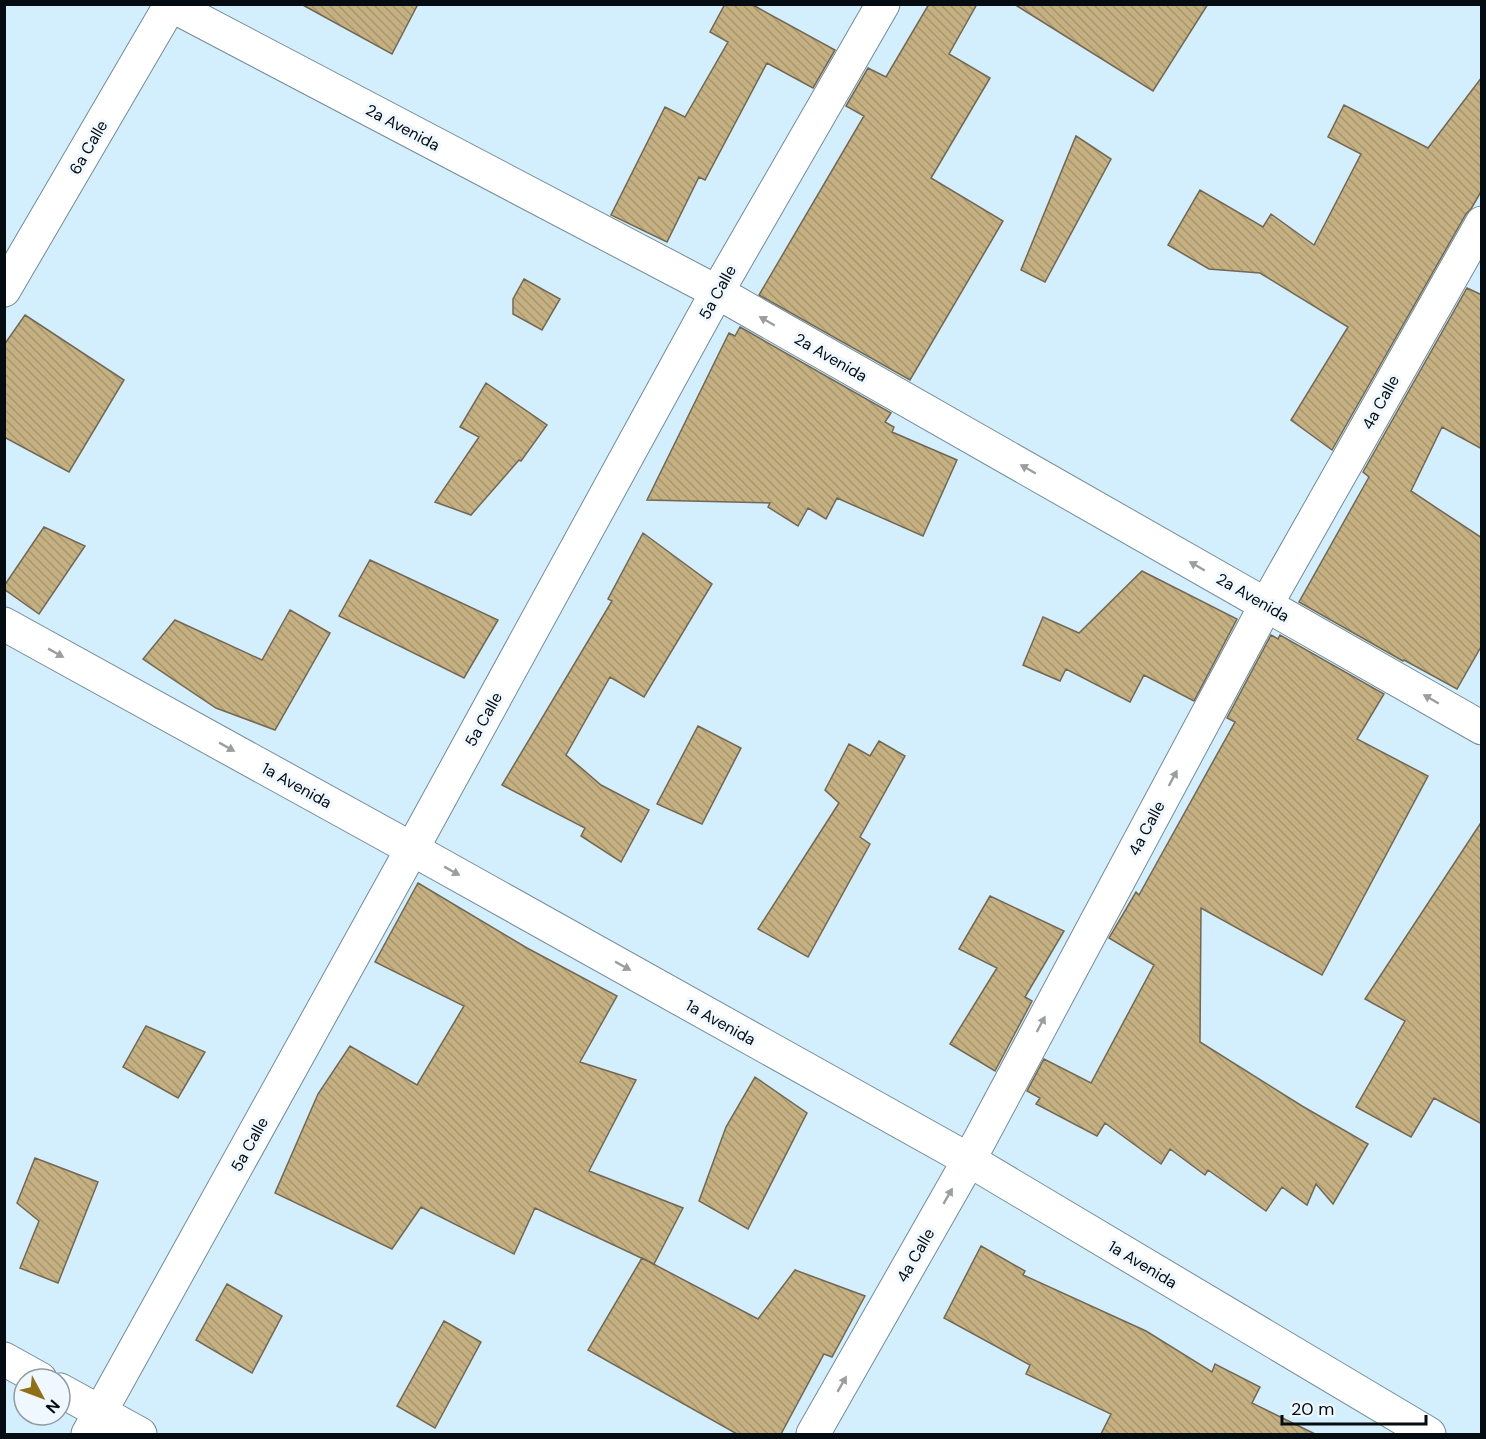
<svg xmlns="http://www.w3.org/2000/svg" width="1486" height="1439" viewBox="0 0 1486 1439" font-family="'DM Sans',sans-serif">
	<defs>
		<pattern id="building-back-hatch" width="6" height="6" patternUnits="userSpaceOnUse" patternTransform="scale(1.5)"><rect width="6" height="6" fill="#c5b082"/><path d="M-1 5l2 2M0 0l6 6M5-1l2 2" fill="none" stroke="#a8966f"/></pattern>
	</defs>
	<rect width="100%" height="100%" fill="#d3eefc"/>
	<path fill="url(#building-back-hatch)" stroke="#726853" stroke-width="1.5" d="M 301,4 L 418,4 L 392,54 Z
		M 725,4 L 751,4 L 835,50 L 813,88 L 767,63 L 705,180 L 699,177 L 667,242 L 611,215 L 665,107 L 685,117 L 728,42 L 710,32 Z
		M 929,4 L 977,4 L 949,54 L 990,78 L 931,178 L 1003,221 L 910,380 L 759,295 L 864,116 L 846,106 L 868,68 L 886,77 Z
		M 1014,4 L 1208,4 L 1153,91 Z
		M 1482,77 L 1482,190 L 1471,209 L 1466,214 L 1332,450 L 1291,420 L 1348,327 L 1260,273 L 1209,269 L 1168,245 L 1200,190 L 1263,227 L 1271,214 L 1314,245 L 1361,154 L 1328,137 L 1344,105 L 1428,148 Z
		M 1076,136 L 1111,159 L 1045,282 L 1021,270 Z
		M 524,279 L 560,299 L 542,330 L 513,314 L 513,299 Z
		M 1467,288 L 1482,295 L 1482,449 L 1442,427 L 1411,491 L 1482,538 L 1482,645 L 1457,689 L 1404,660 L 1403,661 L 1299,602 L 1369,477 L 1363,472 Z
		M 25,315 L 124,380 L 69,472 L 4,437 L 4,345 Z
		M 740,327 L 891,413 L 885,422 L 894,427 L 892,432 L 957,460 L 923,536 L 837,498 L 826,519 L 808,508 L 798,526 L 768,507 L 770,503 L 647,500 L 729,333 L 735,336 Z
		M 486,383 L 547,425 L 521,461 L 519,460 L 471,515 L 435,502 L 479,437 L 460,427 Z
		M 44,527 L 85,546 L 39,614 L 4,589 L 4,586 Z
		M 643,533 L 712,584 L 644,697 L 610,677 L 566,755 L 601,785 L 649,810 L 621,862 L 581,836 L 585,828 L 502,785 L 612,601 L 608,599 Z
		M 370,560 L 498,620 L 464,678 L 339,616 Z
		M 1142,571 L 1237,619 L 1194,701 L 1144,675 L 1130,702 L 1066,669 L 1060,681 L 1023,665 L 1043,617 L 1079,633 Z
		M 290,610 L 330,633 L 275,730 L 216,708 L 143,659 L 175,620 L 262,660 Z
		M 1271,635 L 1278,639 L 1280,635 L 1384,694 L 1357,739 L 1428,776 L 1322,975 L 1201,908 L 1200,1042 L 1302,1106 L 1368,1144 L 1333,1204 L 1316,1184 L 1307,1205 L 1282,1187 L 1266,1211 L 1208,1170 L 1205,1175 L 1170,1149 L 1161,1164 L 1105,1123 L 1097,1136 L 1036,1104 L 1040,1098 L 1027,1091 L 1044,1059 L 1091,1083 L 1154,965 L 1109,938 L 1136,892 L 1139,895 L 1235,722 L 1227,718 Z
		M 698,726 L 741,748 L 702,824 L 657,804 Z
		M 879,741 L 905,756 L 860,837 L 870,844 L 808,957 L 758,929 L 839,803 L 825,790 L 849,744 L 870,756 Z
		M 1482,821 L 1482,1124 L 1434,1098 L 1411,1137 L 1356,1107 L 1405,1021 L 1365,999 Z
		M 418,883 L 527,948 L 617,996 L 580,1062 L 636,1080 L 589,1171 L 683,1208 L 654,1264 L 535,1208 L 514,1254 L 421,1207 L 392,1249 L 275,1193 L 318,1094 L 350,1046 L 417,1085 L 464,1006 L 375,962 Z
		M 990,896 L 1064,931 L 1025,997 L 1032,1001 L 995,1071 L 950,1044 L 997,968 L 959,949 Z
		M 146,1026 L 205,1052 L 178,1098 L 123,1067 Z
		M 755,1077 L 807,1113 L 748,1229 L 699,1201 L 726,1127 Z
		M 35,1158 L 98,1182 L 58,1283 L 20,1268 L 39,1221 L 17,1203 Z
		M 981,1246 L 1025,1271 L 1023,1275 L 1146,1331 L 1212,1372 L 1215,1364 L 1260,1387 L 1252,1403 L 1315,1434 L 1101,1434 L 1111,1414 L 1026,1374 L 1030,1365 L 944,1318 Z
		M 642,1258 L 758,1319 L 795,1270 L 865,1296 L 832,1357 L 824,1354 L 781,1434 L 737,1434 L 588,1350 Z
		M 227,1284 L 282,1316 L 252,1373 L 196,1340 Z
		M 444,1321 L 481,1342 L 435,1428 L 397,1406 Z"/>
	<g fill="none" stroke-linecap="round" stroke-linejoin="round">
		<defs>
			<path id="street" d="M 169,4 L 717,292 L 1482,728
				M 4,290 L 171,4
				M 4,624 L 412,849 L 969,1160 L 1429,1434
				M 4,1359 L 40,1379
				M 60,1390 L 140,1434"/>
			<path id="secondary" d="M 88,1434 L 412,849 L 717,292 L 883,4
				M 813,1434 L 969,1160 L 1266,605 L 1482,223"/>
		</defs>
		<use href="#street" stroke="#748c99" stroke-width="35"/>
		<use href="#secondary" stroke="#748c99" stroke-width="35"/>
		<use href="#street" stroke="#fff" stroke-width="33"/>
		<use href="#secondary" stroke="#fff" stroke-width="33"/>
	</g>
	<defs><path id="oneway-solid" d="M-6-.8H1V-3.2L6.5 0L1 3.2V.8H-6Z" transform="scale(1.5)"/></defs>
	<g fill="#9b9ea0">
		<use href="#oneway-solid" transform="translate(767 321) rotate(-150)"/>
		<use href="#oneway-solid" transform="translate(1028 469) rotate(-150)"/>
		<use href="#oneway-solid" transform="translate(1197 566) rotate(-150)"/>
		<use href="#oneway-solid" transform="translate(56 653) rotate(29)"/>
		<use href="#oneway-solid" transform="translate(1431 699) rotate(-150)"/>
		<use href="#oneway-solid" transform="translate(227 747) rotate(29)"/>
		<use href="#oneway-solid" transform="translate(1173 778) rotate(-62)"/>
		<use href="#oneway-solid" transform="translate(452 871) rotate(29)"/>
		<use href="#oneway-solid" transform="translate(623 966) rotate(29)"/>
		<use href="#oneway-solid" transform="translate(1041 1024) rotate(-62)"/>
		<use href="#oneway-solid" transform="translate(948 1196) rotate(-60)"/>
		<use href="#oneway-solid" transform="translate(842 1384) rotate(-60)"/>
	</g>
	<g text-anchor="middle" stroke-width="6" stroke-linejoin="round" paint-order="stroke">
		<g font-size="16" fill="#050c11" stroke="#eef8fe">
			<text transform="translate(403 127) rotate(28)" y="6">2a Avenida</text>
			<text transform="translate(88 147) rotate(-60)" y="6">6a Calle</text>
			<text transform="translate(717 292) rotate(-61)" y="6">5a Calle</text>
			<text transform="translate(831 357) rotate(30)" y="6">2a Avenida</text>
			<text transform="translate(1380 402) rotate(-61)" y="6">4a Calle</text>
			<text transform="translate(1253 597) rotate(30)" y="6">2a Avenida</text>
			<text transform="translate(483 719) rotate(-61)" y="6">5a Calle</text>
			<text transform="translate(297 785) rotate(29)" y="6">1a Avenida</text>
			<text transform="translate(1146 828) rotate(-62)" y="6">4a Calle</text>
			<text transform="translate(721 1022) rotate(29)" y="6">1a Avenida</text>
			<text transform="translate(249 1144) rotate(-61)" y="6">5a Calle</text>
			<text transform="translate(915 1255) rotate(-60)" y="6">4a Calle</text>
			<text transform="translate(1143 1264) rotate(31)" y="6">1a Avenida</text>
		</g>
	</g>
	<rect width="1486" height="1439" fill="none" stroke="#050c11" stroke-width="12"/>
	<g transform="translate(42 1397) rotate(131)"><circle r="28" fill="#eef8fe" stroke="#919a9f" stroke-width="1.5"/>
	<path d="M0-4.5L10 22L0 15L-10 22Z" fill="#916f15"/>
	<text y="-9" font-size="16" font-weight="bold" text-anchor="middle" fill="#050c11">N</text>
	</g>
	<path d="M1282 1415v9h144v-9" fill="none" stroke="#050c11" stroke-width="3"/>
	<text x="1291" y="1415" font-size="18" fill="#050c11" stroke="#eef8fe" stroke-width="4.5" paint-order="stroke">20 m</text>
</svg>
